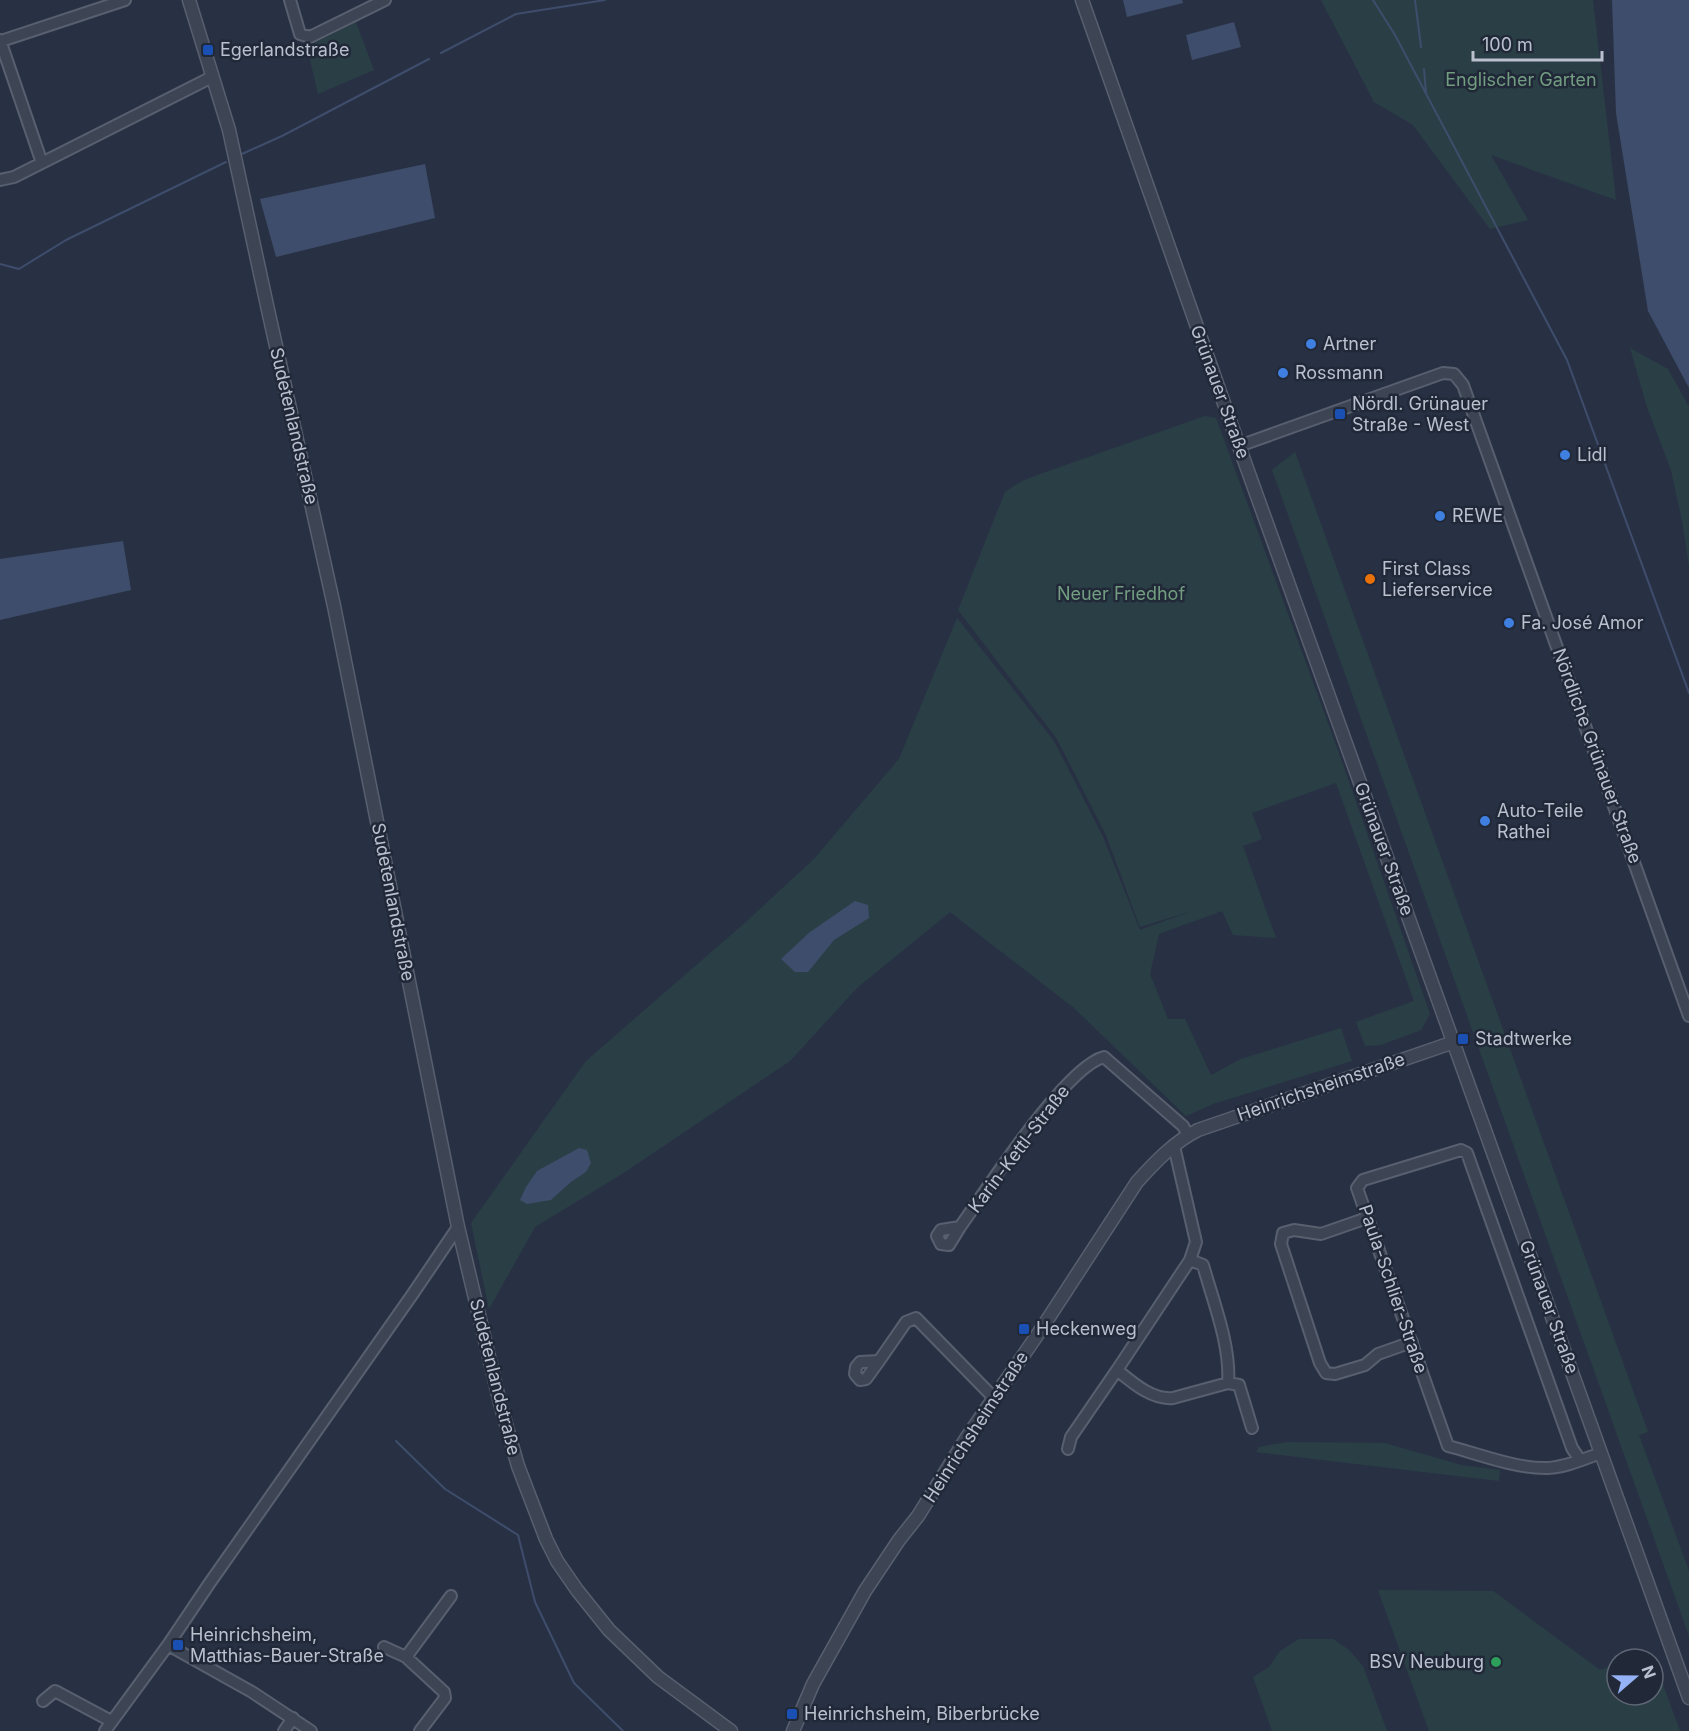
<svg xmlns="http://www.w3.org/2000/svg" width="1689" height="1731" viewBox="0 0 1689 1731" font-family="Inter,sans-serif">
	<rect width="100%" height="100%" fill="#283144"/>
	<path fill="#2a3f45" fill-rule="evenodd" d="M 1321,0 L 1593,0 L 1616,200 L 1491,155 L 1528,220 L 1490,229 L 1413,125 L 1374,102 Z
		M 356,22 L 374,70 L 318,94 L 307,47 Z
		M 1630,348 L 1668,369 L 1689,407 L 1689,566 L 1682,521 L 1671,470 L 1647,407 Z
		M 1205,416 L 1216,418 L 1339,753 L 1430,1014 L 1421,1030 L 1381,1045 L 1365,1046 L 1356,1022 L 1414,1001 L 1336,783 L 1252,813 L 1262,839 L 1243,846 L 1276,938 L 1233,935 L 1222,911 L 1159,934 L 1150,974 L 1168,1019 L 1185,1019 L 1211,1075 L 1241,1059 L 1341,1028 L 1352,1061 L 1213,1104 L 1186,1116 L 1074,1008 L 950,912 L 857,988 L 790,1061 L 622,1174 L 535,1227 L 489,1309 L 471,1223 L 586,1061 L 747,921 L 814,859 L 899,759 L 957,618 L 1054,741 L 1103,837 L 1140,930 L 1192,911 L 1140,927 L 1106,835 L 1057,739 L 958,610 L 1005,492 L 1022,481 L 1043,473 ZM 579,1148 L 586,1172 L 571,1182 L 551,1200 L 559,1160 Z
		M 1295,452 L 1648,1432 L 1639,1435 L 1689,1571 L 1689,1636 L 1272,470 Z
		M 1288,1442 L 1384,1443 L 1461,1465 L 1500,1470 L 1499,1481 L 1256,1452 L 1259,1447 Z
		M 1378,1590 L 1493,1591 L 1600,1670 L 1617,1664 L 1617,1695 L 1653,1695 L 1653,1659 L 1632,1659 L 1651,1652 L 1680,1731 L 1429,1731 Z
		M 1299,1639 L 1333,1639 L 1349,1650 L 1363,1666 L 1387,1731 L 1272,1731 L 1253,1677 L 1269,1667 L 1280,1651 Z"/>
	<path fill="#3f4d6c" d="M 1123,0 L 1182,0 L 1183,3 L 1127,17 Z
		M 1612,0 L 1689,0 L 1689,388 L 1648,311 L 1616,113 Z
		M 1234,22 L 1241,47 L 1192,60 L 1186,35 Z
		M 425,164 L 435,218 L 276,257 L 260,199 Z
		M 123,541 L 131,590 L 0,620 L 0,559 Z
		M 855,901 L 868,905 L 869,918 L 834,940 L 808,972 L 795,972 L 781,959 L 810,932 Z
		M 579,1148 L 587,1150 L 591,1163 L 586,1172 L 571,1182 L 551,1200 L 527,1204 L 520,1200 L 526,1187 L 537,1171 Z"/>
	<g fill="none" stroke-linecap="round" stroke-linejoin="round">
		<path stroke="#3f4d6c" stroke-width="2" d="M 1373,0 L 1395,35 L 1567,360 L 1689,693
			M 1415,0 L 1421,47
			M 441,53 L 516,14 L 605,0
			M 1424,69 L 1426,93
			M 242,154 L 282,136 L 429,59
			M 0,264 L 19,269 L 66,240 L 226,162
			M 396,1441 L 445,1489 L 518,1535 L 535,1602 L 574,1683 L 623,1731"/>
		<defs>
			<path id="minor" d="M 290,0 L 300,34 L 310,37 L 385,0
				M 0,40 L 42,163
				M 1,41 L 125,0
				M 0,180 L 14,177 L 212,77
				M 1239,446 L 1443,373 L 1454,374 L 1463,385 L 1689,1016
				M 1174,1146 L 1196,1242 L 1190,1260 L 1203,1265 C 1213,1301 1231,1346 1228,1383 L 1173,1398 C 1152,1400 1133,1383 1117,1370 L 1190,1260
				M 1367,1218 L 1321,1234 L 1294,1230 L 1283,1233 L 1281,1244 L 1320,1363 L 1326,1373 L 1335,1374 L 1365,1365 L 1378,1354 L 1412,1342
				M 960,1227 L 949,1245 L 941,1244 L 937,1236 L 941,1230 L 960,1227 C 986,1191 1065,1067 1104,1057 L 1183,1126 L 1188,1135
				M 879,1361 L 860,1362 L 856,1367 L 855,1374 L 860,1380 L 866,1379 L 879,1361 L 906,1322 L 916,1318 L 993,1397
				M 1228,1383 L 1239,1385 L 1252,1428
				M 1068,1449 L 1071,1437 L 1117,1370
				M 1580,1460 L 1572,1448 L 1467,1153 L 1461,1150 L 1363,1180 L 1357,1188 L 1448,1446 C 1479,1454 1516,1469 1548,1468 C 1566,1467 1584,1459 1601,1453
				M 168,1645 L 252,1692 L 311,1731
				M 384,1647 L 406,1657
				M 43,1701 L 55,1691 L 111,1721
				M 105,1731 L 168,1645 L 209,1584 L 412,1295 L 458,1227
				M 284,1731 L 293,1718
				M 420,1731 L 445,1698 L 444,1692 L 406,1657 L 451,1596"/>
			<path id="tertiary" d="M 189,0 L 229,130 L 268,310 L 334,606 L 458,1227 L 500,1403 L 518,1466 L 546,1539 L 557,1561 L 577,1590 L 609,1630 L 658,1677 L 731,1731
				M 1082,0 L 1239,446 L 1689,1698
				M 793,1731 L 813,1684 L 865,1591 L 899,1540 L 918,1516 L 967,1437 L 1040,1331 L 1137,1182 C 1155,1162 1174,1142 1198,1130 L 1454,1042"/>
		</defs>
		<use href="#minor" stroke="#585f6e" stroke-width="14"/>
		<use href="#tertiary" stroke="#585f6e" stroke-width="15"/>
		<use href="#minor" stroke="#3d4453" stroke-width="10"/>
		<use href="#tertiary" stroke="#3d4453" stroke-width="12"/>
	</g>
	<g fill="#1a4fb4" stroke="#212939" stroke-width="2">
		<rect x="202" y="44" width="12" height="12" rx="3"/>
		<rect x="1334" y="408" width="12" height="12" rx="3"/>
		<rect x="1457" y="1033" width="12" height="12" rx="3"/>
		<rect x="1018" y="1323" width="12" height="12" rx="3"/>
		<rect x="172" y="1639" width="12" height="12" rx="3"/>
		<rect x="786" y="1708" width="12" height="12" rx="3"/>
	</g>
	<g fill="#3f7fe0" stroke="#212939" stroke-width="2">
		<circle cx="1311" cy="344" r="6"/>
		<circle cx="1283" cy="373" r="6"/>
		<circle cx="1565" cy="455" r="6"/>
		<circle cx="1440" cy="516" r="6"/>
		<circle cx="1509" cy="623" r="6"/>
		<circle cx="1485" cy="821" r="6"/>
	</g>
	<circle fill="#e8710a" stroke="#212939" stroke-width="2" cx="1370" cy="579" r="6"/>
	<circle fill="#2e9e5b" stroke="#212939" stroke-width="2" cx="1496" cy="1662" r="6"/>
	<g text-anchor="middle" stroke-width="5" stroke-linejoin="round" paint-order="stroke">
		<g font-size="18" fill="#bac0cd" stroke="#212939" text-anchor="start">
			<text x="220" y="56">Egerlandstraße</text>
			<text x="1323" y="350">Artner</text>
			<text x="1295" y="379">Rossmann</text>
			<text x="1352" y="410">Nördl. Grünauer<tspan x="1352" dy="21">Straße - West</tspan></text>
			<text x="1577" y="461">Lidl</text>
			<text x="1452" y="522">REWE</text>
			<text x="1382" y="575">First Class<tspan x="1382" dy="21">Lieferservice</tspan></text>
			<text x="1521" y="629">Fa. José Amor</text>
			<text x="1497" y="817">Auto-Teile<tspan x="1497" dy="21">Rathei</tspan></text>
			<text x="1475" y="1045">Stadtwerke</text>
			<text x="1036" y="1335">Heckenweg</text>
			<text x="190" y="1641">Heinrichsheim,<tspan x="190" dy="21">Matthias-Bauer-Straße</tspan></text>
			<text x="1484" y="1668" text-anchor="end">BSV Neuburg</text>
			<text x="804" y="1720">Heinrichsheim, Biberbrücke</text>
		</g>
		<g font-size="18" fill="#729d80" stroke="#212939">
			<text x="1521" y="86">Englischer Garten</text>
			<text x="1121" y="600">Neuer Friedhof</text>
		</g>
		<g font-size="18" fill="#bac0cd" stroke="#212939">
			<text transform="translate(1220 392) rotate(70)" y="6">Grünauer Straße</text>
			<text transform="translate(294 426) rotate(77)" y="6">Sudetenlandstraße</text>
			<text transform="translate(1597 756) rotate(70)" y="6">Nördliche Grünauer Straße</text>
			<text transform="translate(1384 849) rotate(70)" y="6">Grünauer Straße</text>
			<text transform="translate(393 902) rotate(79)" y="6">Sudetenlandstraße</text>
			<text transform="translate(1321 1087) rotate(-19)" y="6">Heinrichsheimstraße</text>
			<text transform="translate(1019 1149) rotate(-53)" y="6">Karin-Kettl-Straße</text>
			<text transform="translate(1393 1289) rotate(71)" y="6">Paula-Schlier-Straße</text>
			<text transform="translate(1549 1307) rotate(70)" y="6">Grünauer Straße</text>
			<text transform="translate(495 1377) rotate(76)" y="6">Sudetenlandstraße</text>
			<text transform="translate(976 1427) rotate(-57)" y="6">Heinrichsheimstraße</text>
		</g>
	</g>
	<g transform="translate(1635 1677) rotate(70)"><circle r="28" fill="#212939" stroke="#5e6574" stroke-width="1.5"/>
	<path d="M0-4.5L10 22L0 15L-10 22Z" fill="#96b2f6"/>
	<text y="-9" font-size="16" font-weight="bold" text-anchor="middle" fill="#bac0cd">N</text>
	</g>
	<path d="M1473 51v9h129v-9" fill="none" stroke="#bac0cd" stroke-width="3"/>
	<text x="1482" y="51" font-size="18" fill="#bac0cd" stroke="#212939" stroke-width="4.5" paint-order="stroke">100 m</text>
</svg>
